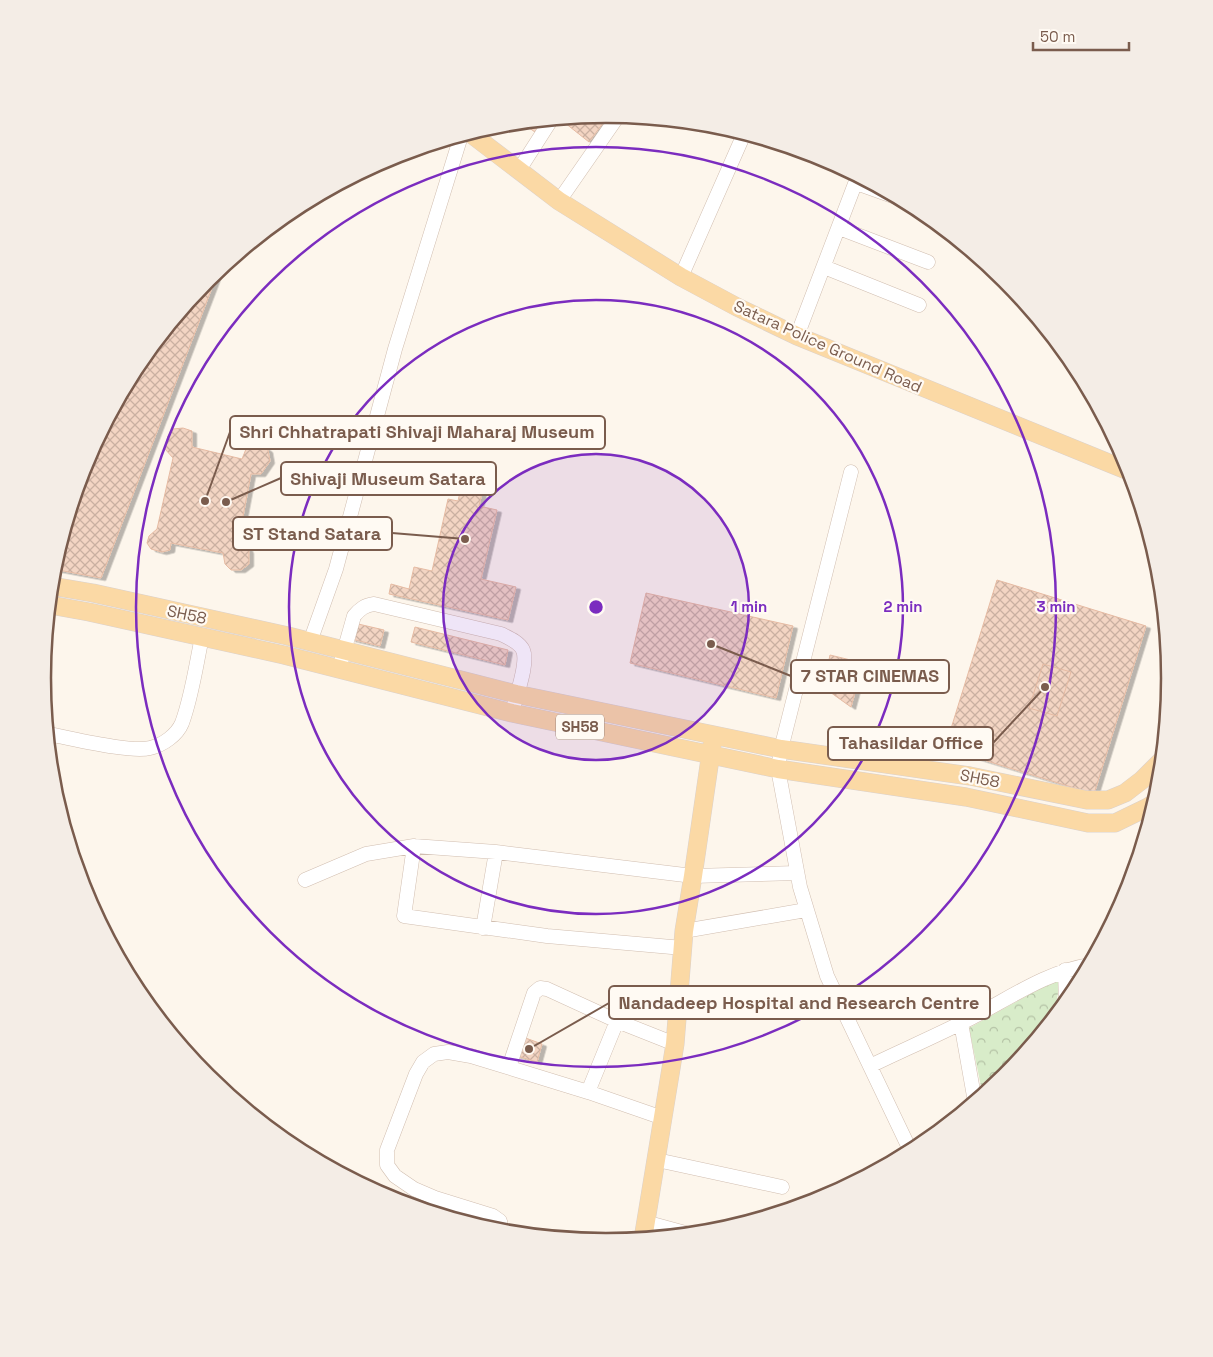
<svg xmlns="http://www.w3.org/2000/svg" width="1213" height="1357" viewBox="0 0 1213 1357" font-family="'Space Grotesk',sans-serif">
	<defs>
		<pattern id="forest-crowns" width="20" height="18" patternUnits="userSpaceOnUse" patternTransform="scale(1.25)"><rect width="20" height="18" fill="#d8ecc9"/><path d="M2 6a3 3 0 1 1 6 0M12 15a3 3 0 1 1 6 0" fill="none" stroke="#b4c2a5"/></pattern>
		<pattern id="building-cross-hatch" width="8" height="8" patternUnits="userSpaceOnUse" patternTransform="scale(1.25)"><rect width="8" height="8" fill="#f3d5c3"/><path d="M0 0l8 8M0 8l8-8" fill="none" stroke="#cab0a1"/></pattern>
		<filter id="shadow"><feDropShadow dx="4.5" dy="2.5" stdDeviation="0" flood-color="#0004"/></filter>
	</defs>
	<rect width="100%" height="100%" fill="#fdf6ec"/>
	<path fill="url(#forest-crowns)" d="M 1061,977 L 1053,1020 L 1005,1078 L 983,1096 L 969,1028 Z"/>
	<path fill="url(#building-cross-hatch)" stroke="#e6bba3" filter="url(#shadow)" d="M 594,116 L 603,123 L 589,142 L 560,119 Z
		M 543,121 L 535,132 L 522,123 Z
		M 218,272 L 101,578 L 53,569 L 86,462 L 138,365 L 208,279 Z
		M 183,428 L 192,431 L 192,447 L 242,459 L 246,449 L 258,443 L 268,450 L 270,461 L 261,474 L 251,474 L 238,543 L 246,545 L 249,551 L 249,564 L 241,570 L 231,570 L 225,564 L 223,553 L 171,543 L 170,550 L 162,552 L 151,549 L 147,543 L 149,536 L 157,529 L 173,458 L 165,449 L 168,436 L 173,429 Z
		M 463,479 L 484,484 L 479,506 L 497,510 L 481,579 L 516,587 L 508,620 L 389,594 L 391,584 L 409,589 L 414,567 L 432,571 L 448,499 L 458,501 Z
		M 997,580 L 1146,626 L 1094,794 L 945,748 Z
		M 646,593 L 793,626 L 776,698 L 630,663 Z
		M 354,623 L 384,630 L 380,646 L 351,639 Z
		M 415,627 L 508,650 L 505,665 L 411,642 Z
		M 830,655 L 863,663 L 851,707 L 823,687 Z
		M 1043,664 L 1071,672 L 1057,716 L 1029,708 Z
		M 520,1036 L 542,1044 L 537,1062 L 514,1055 Z"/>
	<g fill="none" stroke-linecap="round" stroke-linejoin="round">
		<defs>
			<path id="minor" d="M 519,170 L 551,120
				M 856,183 L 898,198
				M 559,201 L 618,116
				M 839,228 L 928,262
				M 824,267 L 919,305
				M 681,277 L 744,134
				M 797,336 L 858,176
				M 851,472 L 781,749 L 778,769 L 800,887 L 827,976 L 911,1152
				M 310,642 L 336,569 L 395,349 L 461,136
				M 339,669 L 354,616 C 360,609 365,605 374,604 L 501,634 C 509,638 519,642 523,650 C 529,664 515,698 512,713
				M 48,734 C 71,738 130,753 150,748 C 163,745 177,735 182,723 C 192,696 196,665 202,637
				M 414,846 L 404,916 L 547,936 L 683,948
				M 305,880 L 366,854 L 414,846 L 496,852 L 693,876 L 797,873
				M 483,928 L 496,852
				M 684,931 L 806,910
				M 1065,970 L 1066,1003
				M 961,1023 L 975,1102
				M 870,1066 C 903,1050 938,1035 971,1018 C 1010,998 1046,972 1090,965
				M 509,1067 L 534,993 L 540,988 L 547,989 L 617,1021 L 675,1044
				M 588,1092 L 617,1021
				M 657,1160 L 782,1187
				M 645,1222 L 689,1234
				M 501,1232 L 500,1221 L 493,1216 L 435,1198 L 414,1189 L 395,1176 L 387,1165 L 387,1150 L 416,1074 L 423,1062 L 434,1054 L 448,1052 L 471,1056 L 588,1092 L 663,1118"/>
			<path id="major" d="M 470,133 L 559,201 L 681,277 L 737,307 L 797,336 L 1131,472
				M 52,586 L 93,593 L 288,636 L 516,694 L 781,749 L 970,776 L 1087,800 L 1108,800 L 1125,793 L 1142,780 L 1162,760
				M 50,605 L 89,612 L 284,655 L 512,713 L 778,769 L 966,797 L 1088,823 L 1115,823 L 1148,807 L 1156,802
				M 643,1239 L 675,1044 L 684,931 L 693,876 L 712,745"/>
		</defs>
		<use href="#minor" stroke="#d1beb0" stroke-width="15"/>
		<use href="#major" stroke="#dad1cd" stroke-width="19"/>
		<use href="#minor" stroke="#fff" stroke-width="14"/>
		<use href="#major" stroke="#fbd9a5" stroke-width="18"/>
	</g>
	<circle cx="596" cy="607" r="153" fill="#7b2cbf" fill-opacity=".12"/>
	<g fill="none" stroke="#7b2cbf" stroke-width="2.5">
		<circle cx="596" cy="607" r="153"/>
		<circle cx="596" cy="607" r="307"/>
		<circle cx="596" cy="607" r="460"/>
	</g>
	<g text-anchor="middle" stroke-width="4.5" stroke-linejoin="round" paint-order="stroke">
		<rect fill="#fffaf3" stroke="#a28b7f" stroke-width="1" x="556" y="714.5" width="48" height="25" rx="4"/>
		<g font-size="15" font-weight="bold" fill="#7a5c4d">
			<text x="580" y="732">SH58</text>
		</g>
		<g font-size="16" fill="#7a5c4d" stroke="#fffaf3">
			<text transform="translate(828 346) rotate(24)" y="6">Satara Police Ground Road</text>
			<text transform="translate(187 614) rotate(12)" y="6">SH58</text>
			<text transform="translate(980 778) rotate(11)" y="6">SH58</text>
		</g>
	</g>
	<path d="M0 0H1213V1357H0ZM51 678a555 555 0 1 1 1110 0a555 555 0 1 1-1110 0Z" fill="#f4ede6" fill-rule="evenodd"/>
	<path fill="none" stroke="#7a5c4d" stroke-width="2.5" d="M51 678a555 555 0 1 1 1110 0a555 555 0 1 1-1110 0Z"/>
	<circle cx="596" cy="607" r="8" fill="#7b2cbf" stroke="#fffaf3" stroke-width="2.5"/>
	<g font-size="15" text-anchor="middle" font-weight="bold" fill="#7b2cbf" stroke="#fffaf3" stroke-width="4.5" stroke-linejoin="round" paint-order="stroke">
		<text x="749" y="612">1 min</text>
		<text x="903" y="612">2 min</text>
		<text x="1056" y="612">3 min</text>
	</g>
	<path fill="none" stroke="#7a5c4d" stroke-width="2" d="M205 501L230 432M226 502L281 478M465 539L392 533M711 644L791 676M1045 687L993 743M529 1049L609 1003"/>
	<g fill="#7a5c4d" stroke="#fffaf3" stroke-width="2">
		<circle cx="205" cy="501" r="5"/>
		<circle cx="226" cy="502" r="5"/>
		<circle cx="465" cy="539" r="5"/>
		<circle cx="711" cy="644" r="5"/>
		<circle cx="1045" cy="687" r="5"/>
		<circle cx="529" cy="1049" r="5"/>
	</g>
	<g fill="#fffaf3" stroke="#7a5c4d" stroke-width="2">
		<rect x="230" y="416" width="375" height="33" rx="5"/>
		<rect x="281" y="462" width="215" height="33" rx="5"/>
		<rect x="233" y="517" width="159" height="33" rx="5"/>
		<rect x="791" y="660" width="158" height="33" rx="5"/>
		<rect x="828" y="727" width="165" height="33" rx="5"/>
		<rect x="609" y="986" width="381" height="33" rx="5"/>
	</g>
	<g font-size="18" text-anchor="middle" font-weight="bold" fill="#7a5c4d">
		<text x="417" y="438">Shri Chhatrapati Shivaji Maharaj Museum</text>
		<text x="388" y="485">Shivaji Museum Satara</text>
		<text x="312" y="540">ST Stand Satara</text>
		<text x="870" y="682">7 STAR CINEMAS</text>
		<text x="911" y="749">Tahasildar Office</text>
		<text x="799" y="1009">Nandadeep Hospital and Research Centre</text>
	</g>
	<path d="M1033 42v8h96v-8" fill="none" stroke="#7a5c4d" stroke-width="2.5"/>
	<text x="1040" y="42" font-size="15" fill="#7a5c4d" stroke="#fffaf3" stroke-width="4" paint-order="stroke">50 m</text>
</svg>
